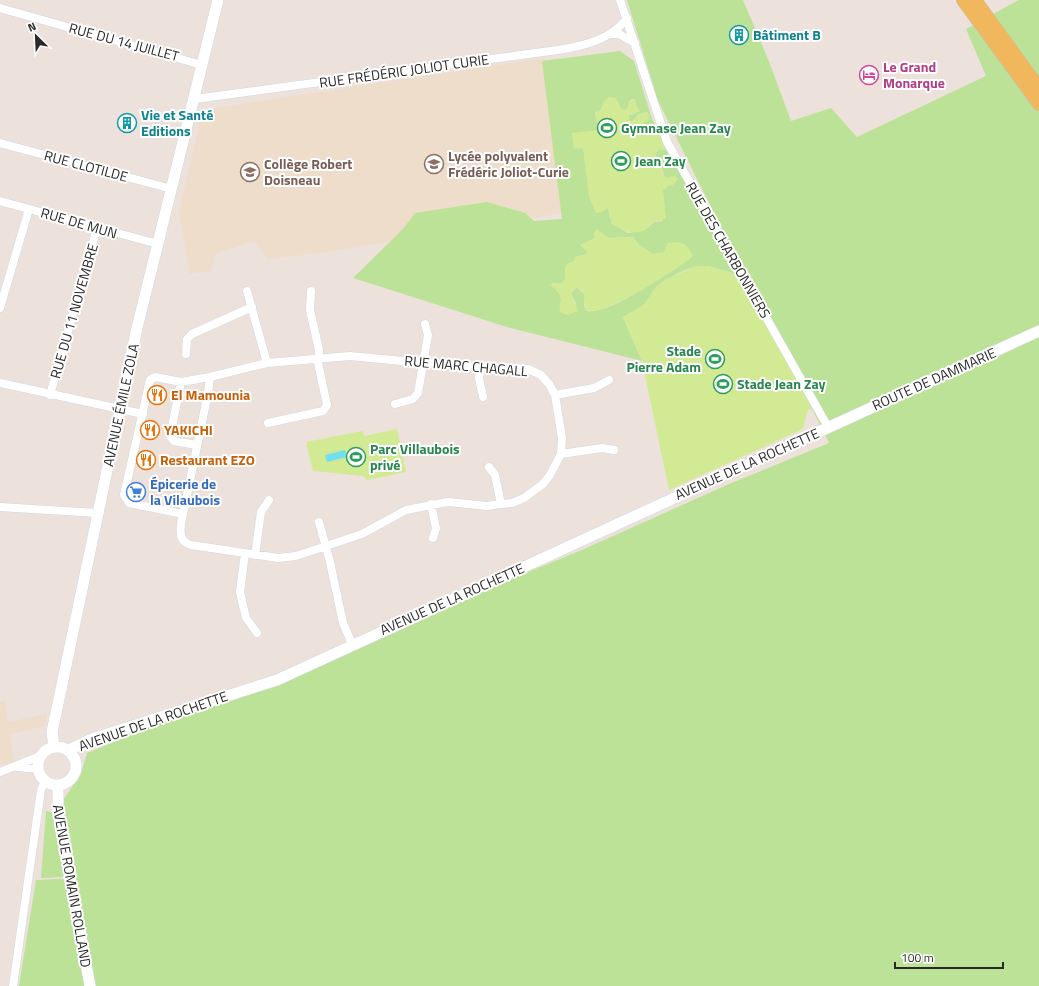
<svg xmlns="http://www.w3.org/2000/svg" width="1039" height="986" viewBox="0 0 1039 986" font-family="'Titillium Web',sans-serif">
	<rect width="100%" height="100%" fill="#ece2db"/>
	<path fill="#edddca" d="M 545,58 L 563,213 L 321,253 L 268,259 L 255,241 L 215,254 L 211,271 L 190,274 L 179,213 L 198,130 L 201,110 Z
		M 5,701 L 8,722 L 47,714 L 45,726 L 10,734 L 14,761 L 0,765 L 0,702 Z"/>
	<path fill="#bce297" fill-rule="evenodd" d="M 627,0 L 743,0 L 768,59 L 791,121 L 831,108 L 857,137 L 986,76 L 966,29 L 1019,0 L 1039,0 L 1039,986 L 19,986 L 36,880 L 77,878 L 63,800 L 81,774 L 87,753 L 582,550 L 729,484 L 829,443 L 658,101 Z
		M 620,51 L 634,61 L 652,119 L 739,275 L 708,266 L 696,266 L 685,270 L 665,280 L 656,287 L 644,305 L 623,317 L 642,361 L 507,327 L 353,278 L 403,229 L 415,213 L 487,202 L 525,213 L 534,221 L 562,219 L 542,61 ZM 635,99 L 636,105 L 634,114 L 628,115 L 629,120 L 632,122 L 638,115 L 647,112 L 640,130 L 668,150 L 659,149 L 655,153 C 659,164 666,175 667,186 L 663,190 L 662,221 L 654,222 L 645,230 L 628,233 L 611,223 L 612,220 L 610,218 L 608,208 L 603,210 L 583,147 L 599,130 L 595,112 L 600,112 L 603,106 L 618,102 L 620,108 L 625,111 L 628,108 L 630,100 ZM 594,232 L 609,238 L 633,237 L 638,244 L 653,254 L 663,253 L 693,255 L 688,260 C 667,273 610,315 587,311 L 584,306 L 585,295 L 577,287 L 571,293 L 576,304 L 560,305 C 563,294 558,292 551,285 L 553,283 L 561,283 L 565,280 L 565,269 L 567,264 L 573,262 L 576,257 L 587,254 L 587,251 L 580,245 L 594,239 Z
		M 46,811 L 54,813 L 64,877 L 41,878 Z"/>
	<path fill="#d2ea93" d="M 609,97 L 616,98 L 620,108 L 625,110 L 629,106 L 628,102 L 635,99 L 636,105 L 640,111 L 629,115 L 629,120 L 632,122 L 638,115 L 647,112 L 649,114 L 649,120 L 642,124 L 640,130 L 643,132 L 658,130 L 669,150 L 659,149 L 655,153 L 663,174 L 666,178 L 675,176 L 678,179 L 673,185 L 667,186 L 663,190 L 666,218 C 662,221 659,220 654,222 C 650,223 648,228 645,230 C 631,236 623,230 611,223 L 612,220 L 610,218 L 608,208 L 602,212 L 596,213 L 589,197 L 583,148 L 574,149 L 572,133 L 599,130 L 595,112 L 602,110 L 603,102 Z
		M 597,229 L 609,238 L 633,237 L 638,244 L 653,254 L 663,253 L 668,243 C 682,241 687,242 693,256 C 681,267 597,322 585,309 C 583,300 588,293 577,287 L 571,293 L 578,311 L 568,315 L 561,313 C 555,300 570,303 551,285 L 553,283 L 561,283 L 565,280 L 565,269 L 567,264 L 573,262 L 576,257 L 587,254 L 587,251 L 580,245 L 594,239 L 594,232 Z
		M 696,266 L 707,266 L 739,275 L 813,408 L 808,410 L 803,429 L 669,490 L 642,361 L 623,317 L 644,305 L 656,287 L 665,280 Z
		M 397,429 L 406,472 L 367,480 L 363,476 L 313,471 L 306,442 L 362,431 L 365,436 Z"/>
	<path fill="#6ee0ee" d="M 345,450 L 347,457 L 327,462 L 325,455 Z"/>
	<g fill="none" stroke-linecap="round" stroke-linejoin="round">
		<defs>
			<path id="minor" d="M 620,0 L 667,142 L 828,427
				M 0,8 L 202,65
				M 611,34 L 619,34 L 635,43
				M 195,99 L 558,50 C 583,46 611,40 627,18
				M 0,143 L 172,189
				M 0,201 L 158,244
				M 247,291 L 267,363
				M 0,308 L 29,209
				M 186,354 L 187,339 L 192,334 L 252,307
				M 350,356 L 423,363 L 528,369 L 541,375 L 549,384 L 555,395 L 562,438 L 561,454 L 550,475 L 543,484 L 524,498 L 512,503 L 501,504 L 487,506 L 448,502 L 406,510 L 362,534 L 296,556 L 278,558 L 191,545 C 180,542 180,534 181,524 L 208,393 L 210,377 L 267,363 Z
				M 481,366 L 479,378 L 483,397
				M 181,382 L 170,436 L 174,441 L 197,445
				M 0,383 L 143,414
				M 50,395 L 97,228
				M 555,395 L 594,388 L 609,380
				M 395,404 L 413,399 L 418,393 L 428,335 L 425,324
				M 268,423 L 323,411 L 327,405 L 318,363 L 319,350 L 310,310 L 311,291
				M 561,454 L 602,448 L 614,450
				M 489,467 L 495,475 L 501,504
				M 431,504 L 436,528 L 433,538
				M 0,507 L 97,513
				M 183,514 L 129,503 L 124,495 L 150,380 L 155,377 L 181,382 L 210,377
				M 319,522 L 330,562 L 343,623 L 352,644
				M 245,553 L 240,592 L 246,618 L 257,633
				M 255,555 L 261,512 L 269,500
				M 18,767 L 38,769
				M 0,772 L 40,756
				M 13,986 L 41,790 L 45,781"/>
			<path id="secondary" d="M38 766a19 19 0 1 1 38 0a19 19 0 1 1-38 0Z
				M 54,747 L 52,732 L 137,328 L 218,0
				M 70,752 L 73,748 L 92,739 L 277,680 L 1039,331
				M 58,785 L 58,811 L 90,986"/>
			<path id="primary" d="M 963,0 L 1039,104
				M 975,0 L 1039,88"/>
		</defs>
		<use href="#minor" stroke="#d0d7e2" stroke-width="9"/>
		<use href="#secondary" stroke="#d0d7e2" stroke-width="12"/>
		<use href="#primary" stroke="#c3c3c3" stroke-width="14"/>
		<use href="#minor" stroke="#fff" stroke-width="8"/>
		<use href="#secondary" stroke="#fff" stroke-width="11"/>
		<use href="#primary" stroke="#f0b75c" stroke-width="13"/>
	</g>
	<defs>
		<symbol id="building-ring" viewBox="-11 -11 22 22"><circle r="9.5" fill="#fff" stroke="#0f9aa8" stroke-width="1.5"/><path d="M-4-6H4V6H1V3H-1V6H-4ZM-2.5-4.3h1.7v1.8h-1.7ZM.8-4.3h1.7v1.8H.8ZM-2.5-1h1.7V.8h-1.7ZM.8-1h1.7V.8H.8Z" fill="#0f9aa8"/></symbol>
		<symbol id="hotel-ring" viewBox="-11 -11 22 22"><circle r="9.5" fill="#fff" stroke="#d1479c" stroke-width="1.5"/><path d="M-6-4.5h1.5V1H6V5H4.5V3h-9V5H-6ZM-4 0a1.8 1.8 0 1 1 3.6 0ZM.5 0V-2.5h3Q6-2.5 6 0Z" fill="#d1479c"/></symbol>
		<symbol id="stadium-ring" viewBox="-11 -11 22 22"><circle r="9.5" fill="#fff" stroke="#2e9e5b" stroke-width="1.5"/><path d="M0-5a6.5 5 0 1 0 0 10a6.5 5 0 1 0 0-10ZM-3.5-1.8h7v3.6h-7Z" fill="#2e9e5b"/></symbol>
		<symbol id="school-ring" viewBox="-11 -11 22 22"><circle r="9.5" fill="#fff" stroke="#8d6e63" stroke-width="1.5"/><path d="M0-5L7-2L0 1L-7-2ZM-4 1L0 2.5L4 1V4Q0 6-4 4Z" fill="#8d6e63"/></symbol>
		<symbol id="restaurant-ring" viewBox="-11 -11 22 22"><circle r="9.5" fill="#fff" stroke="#e8710a" stroke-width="1.5"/><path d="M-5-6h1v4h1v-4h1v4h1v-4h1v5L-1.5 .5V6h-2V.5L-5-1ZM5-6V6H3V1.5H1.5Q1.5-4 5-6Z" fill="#e8710a"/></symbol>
		<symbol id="supermarket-ring" viewBox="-11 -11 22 22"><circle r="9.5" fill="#fff" stroke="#3f7fe0" stroke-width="1.5"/><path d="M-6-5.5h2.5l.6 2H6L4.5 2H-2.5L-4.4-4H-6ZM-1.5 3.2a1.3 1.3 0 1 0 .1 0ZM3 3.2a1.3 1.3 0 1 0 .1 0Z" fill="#3f7fe0"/></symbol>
	</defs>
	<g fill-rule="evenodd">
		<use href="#building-ring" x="728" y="24" width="22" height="22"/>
		<use href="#hotel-ring" x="858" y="64" width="22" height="22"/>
		<use href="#building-ring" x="116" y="112" width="22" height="22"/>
		<use href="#stadium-ring" x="596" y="117" width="22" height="22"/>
		<use href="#stadium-ring" x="610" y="150" width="22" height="22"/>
		<use href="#school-ring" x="423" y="153" width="22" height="22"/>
		<use href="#school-ring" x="239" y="161" width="22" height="22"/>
		<use href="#stadium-ring" x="704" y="348" width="22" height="22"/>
		<use href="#stadium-ring" x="712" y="373" width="22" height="22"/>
		<use href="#restaurant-ring" x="146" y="384" width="22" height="22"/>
		<use href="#restaurant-ring" x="139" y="419" width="22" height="22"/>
		<use href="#stadium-ring" x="345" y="446" width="22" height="22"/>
		<use href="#restaurant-ring" x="135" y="449" width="22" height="22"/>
		<use href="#supermarket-ring" x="125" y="481" width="22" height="22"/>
	</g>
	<g text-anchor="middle" stroke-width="4" stroke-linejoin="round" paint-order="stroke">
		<g font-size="14" font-weight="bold" fill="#0d838f" stroke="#fff" text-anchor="start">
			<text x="753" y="40">Bâtiment B</text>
			<text x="141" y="120">Vie et Santé<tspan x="141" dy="16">Editions</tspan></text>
		</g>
		<g font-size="14" fill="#292929" stroke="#fff">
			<text transform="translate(124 42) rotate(15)" y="5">RUE DU 14 JUILLET</text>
			<text transform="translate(404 71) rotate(-8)" y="5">RUE FRÉDÉRIC JOLIOT CURIE</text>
			<text transform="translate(86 166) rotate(15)" y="5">RUE CLOTILDE</text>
			<text transform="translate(79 223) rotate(16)" y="5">RUE DE MUN</text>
			<text transform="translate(728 250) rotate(60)" y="5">RUE DES CHARBONNIERS</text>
			<text transform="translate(74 311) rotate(-74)" y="5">RUE DU 11 NOVEMBRE</text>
			<text transform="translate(466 366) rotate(5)" y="5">RUE MARC CHAGALL</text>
			<text transform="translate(934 379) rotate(-24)" y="5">ROUTE DE DAMMARIE</text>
			<text transform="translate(121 405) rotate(-78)" y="5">AVENUE ÉMILE ZOLA</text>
			<text transform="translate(747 464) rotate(-24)" y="5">AVENUE DE LA ROCHETTE</text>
			<text transform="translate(452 599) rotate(-24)" y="5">AVENUE DE LA ROCHETTE</text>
			<text transform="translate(153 721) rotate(-19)" y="5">AVENUE DE LA ROCHETTE</text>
			<text transform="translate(72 886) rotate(80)" y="5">AVENUE ROMAIN ROLLAND</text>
		</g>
		<g font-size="14" font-weight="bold" fill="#b23c85" stroke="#fff" text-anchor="start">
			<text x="883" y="72">Le Grand<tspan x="883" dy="16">Monarque</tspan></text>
		</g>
		<g font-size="14" font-weight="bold" fill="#27864d" stroke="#fff" text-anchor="start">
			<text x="621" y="133">Gymnase Jean Zay</text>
			<text x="635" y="166">Jean Zay</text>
			<text x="701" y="356" text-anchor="end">Stade<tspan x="701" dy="16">Pierre Adam</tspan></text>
			<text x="737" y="389">Stade Jean Zay</text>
			<text x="370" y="454">Parc Villaubois<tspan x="370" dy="16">privé</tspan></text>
		</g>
		<g font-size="14" font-weight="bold" fill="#785e54" stroke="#fff" text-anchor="start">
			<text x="448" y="161">Lycée polyvalent<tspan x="448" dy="16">Frédéric Joliot-Curie</tspan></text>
			<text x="264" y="169">Collège Robert<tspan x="264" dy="16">Doisneau</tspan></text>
		</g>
		<g font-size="14" font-weight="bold" fill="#c56008" stroke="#fff" text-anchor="start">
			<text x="171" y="400">El Mamounia</text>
			<text x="164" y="435">YAKICHI</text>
			<text x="160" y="465">Restaurant EZO</text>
		</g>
		<g font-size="14" font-weight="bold" fill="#366cbe" stroke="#fff" text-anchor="start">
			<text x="150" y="489">Épicerie de<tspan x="150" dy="16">la Vilaubois</tspan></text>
		</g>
	</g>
	<g transform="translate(36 36) rotate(336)" stroke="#ffffff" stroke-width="3" paint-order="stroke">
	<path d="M0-3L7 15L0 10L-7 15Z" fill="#292929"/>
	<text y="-6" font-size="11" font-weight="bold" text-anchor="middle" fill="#292929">N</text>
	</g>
	<path d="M895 962v6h108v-6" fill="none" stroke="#292929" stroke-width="2"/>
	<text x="901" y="962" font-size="12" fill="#292929" stroke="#ffffff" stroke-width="3" paint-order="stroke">100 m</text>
</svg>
